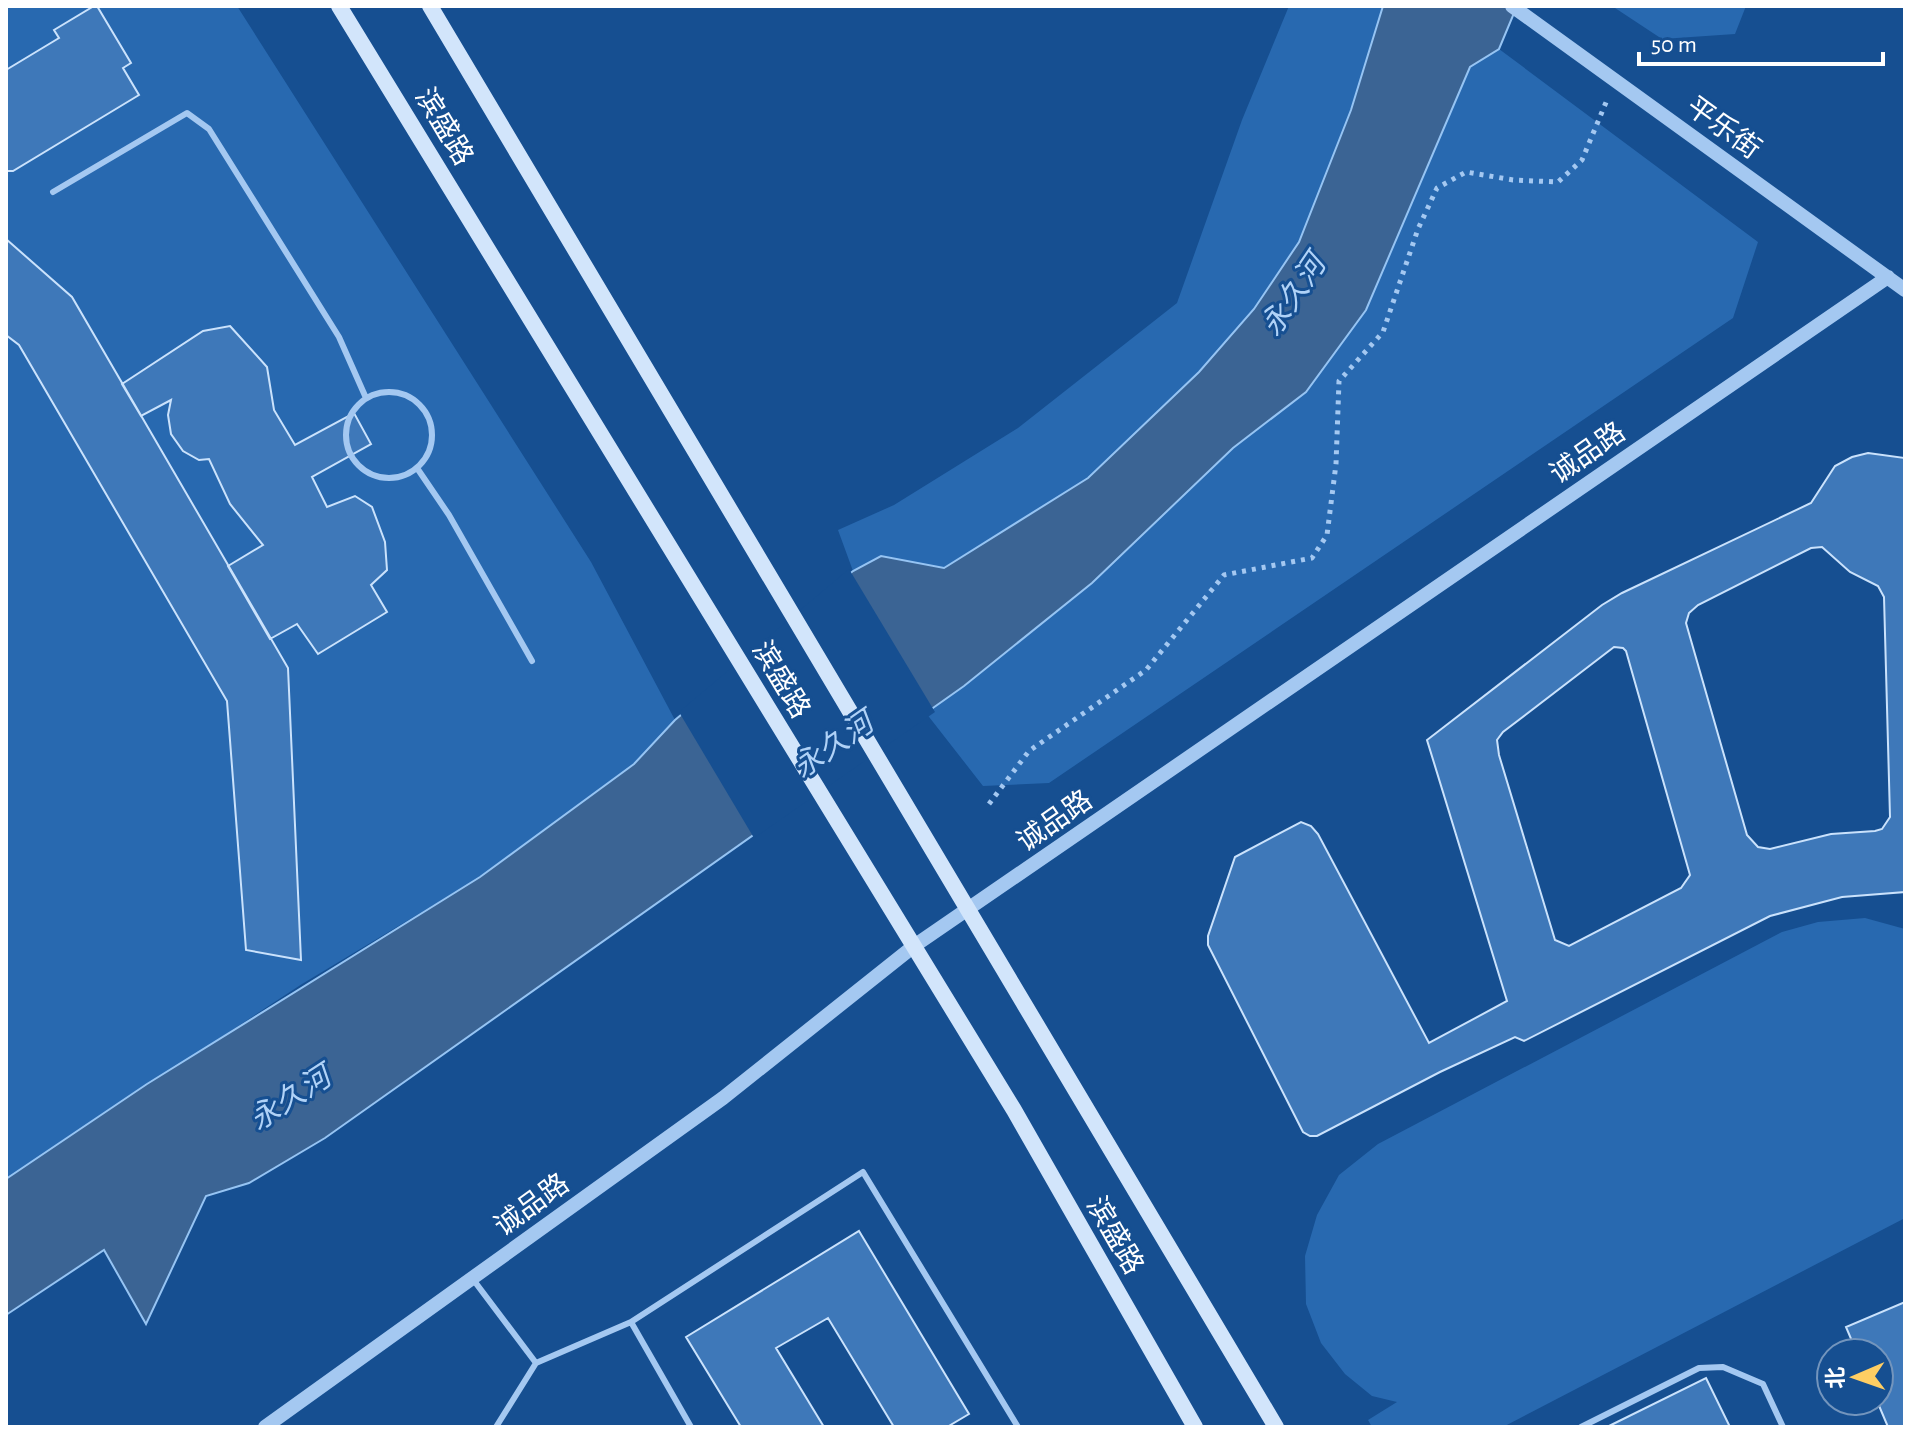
<svg xmlns="http://www.w3.org/2000/svg" width="1911" height="1433" viewBox="0 0 1911 1433" font-family="'Alegreya Sans','Noto Sans SC',sans-serif">
	<rect width="100%" height="100%" fill="#164f91"/>
	<path fill="#2869b0" d="M 6,6 L 237,6 L 591,562 L 675,720 L 634,764 L 480,877 L 302,984 L 6,1179 Z
		M 1289,6 L 1383,8 L 1351,110 L 1299,242 L 1254,309 L 1199,372 L 1088,478 L 944,568 L 881,556 L 853,571 L 838,530 L 894,505 L 1018,428 L 1177,303 L 1242,120 Z
		M 1612,6 L 1746,6 L 1735,34 L 1662,39 Z
		M 1499,49 L 1758,242 L 1733,318 L 1049,783 L 983,786 L 926,713 L 964,686 L 1092,583 L 1233,448 L 1306,391 L 1366,310 L 1470,67 Z
		M 1865,918 L 1905,929 L 1905,1218 L 1503,1427 L 1372,1427 L 1368,1420 L 1397,1402 L 1372,1396 L 1345,1374 L 1321,1343 L 1306,1304 L 1305,1256 L 1317,1215 L 1339,1175 L 1378,1144 L 1782,932 L 1818,922 Z"/>
	<path fill="#3b6494" stroke="#96c4f3" stroke-width="2" d="M 1383,6 L 1517,6 L 1499,49 L 1470,67 L 1366,310 L 1306,392 L 1233,448 L 1092,583 L 964,686 L 325,1138 L 249,1183 L 206,1196 L 146,1324 L 104,1250 L 6,1315 L 6,1179 L 147,1084 L 480,877 L 634,764 L 675,720 L 853,571 L 881,556 L 944,568 L 1088,478 L 1199,372 L 1254,309 L 1299,242 L 1351,110 Z"/>
	<path fill="#164f91" d="M 849,569 L 935,712 L 754,838 L 679,712 Z"/>
	<path fill="#3e78b9" stroke="#cae2fc" stroke-width="2" fill-rule="evenodd" d="M 94,6 L 97,6 L 131,63 L 123,68 L 139,95 L 13,171 L 6,171 L 6,70 L 59,38 L 54,30 Z
		M 6,239 L 72,297 L 288,668 L 301,960 L 246,950 L 227,701 L 19,345 L 6,335 Z
		M 230,326 L 267,367 L 274,410 L 295,445 L 354,413 L 371,444 L 312,477 L 327,507 L 355,496 L 372,507 L 385,542 L 387,570 L 371,585 L 387,612 L 318,654 L 297,624 L 270,639 L 228,566 L 263,545 L 230,504 L 209,459 L 199,460 L 183,451 L 171,434 L 168,415 L 171,400 L 141,416 L 122,384 L 203,331 Z
		M 1868,453 L 1905,458 L 1905,892 L 1842,897 L 1770,916 L 1524,1041 L 1515,1037 L 1440,1072 L 1317,1136 L 1310,1136 L 1303,1132 L 1208,945 L 1208,936 L 1235,857 L 1301,822 L 1311,826 L 1318,834 L 1429,1043 L 1507,1001 L 1427,740 L 1602,605 L 1622,593 L 1811,503 L 1835,466 L 1852,457 ZM 1822,547 L 1850,572 L 1878,586 L 1884,597 L 1890,817 L 1882,829 L 1875,831 L 1831,834 L 1770,849 L 1758,847 L 1747,835 L 1686,623 L 1689,613 L 1698,605 L 1811,548 ZM 1614,647 L 1623,648 L 1626,651 L 1690,875 L 1681,888 L 1569,946 L 1555,940 L 1499,755 L 1497,740 L 1503,732 Z
		M 859,1231 L 969,1414 L 947,1427 L 894,1427 L 828,1318 L 776,1348 L 824,1427 L 741,1427 L 686,1337 Z
		M 1905,1302 L 1905,1427 L 1888,1427 L 1877,1401 L 1879,1353 L 1857,1353 L 1846,1327 Z
		M 1706,1378 L 1730,1427 L 1607,1427 Z"/>
	<g fill="none" stroke-linecap="round" stroke-linejoin="round">
		<path stroke="#a4c8f1" stroke-width="5" stroke-dasharray="4 6" stroke-linecap="butt" d="M 989,804 L 1029,751 L 1146,670 L 1224,575 L 1312,558 L 1327,535 L 1336,464 L 1339,381 L 1383,332 L 1418,229 L 1437,188 L 1466,172 L 1513,180 L 1558,182 L 1582,160 L 1607,100"/>
		<path stroke="#a4c8f1" stroke-width="6" d="M 53,192 L 187,113 L 209,129 L 339,337 L 366,398
			M346 435a43 43 0 1 1 86 0a43 43 0 1 1-86 0Z
			M 417,468 L 449,515 L 532,661
			M 472,1278 L 536,1363
			M 631,1322 L 863,1172 L 1018,1427
			M 496,1427 L 536,1363 L 631,1322 L 691,1427
			M 1581,1427 L 1699,1368 L 1723,1367 L 1763,1384 L 1783,1427"/>
		<path stroke="#a4c8f1" stroke-width="14" d="M 1512,6 L 1905,290
			M 265,1427 L 723,1098 L 914,946 L 1888,277"/>
		<path stroke="#d2e5fb" stroke-width="16" d="M 339,6 L 1014,1110 L 1195,1427
			M 430,6 L 1276,1427"/>
	</g>
	<g text-anchor="middle" stroke-width="6" stroke-linejoin="round" paint-order="stroke">
		<g font-size="28" fill="#fff" stroke="#164f91">
			<text transform="translate(445 126) rotate(59)" y="10">滨盛路</text>
			<text transform="translate(1724 127) rotate(36)" y="10">平乐街</text>
			<text transform="translate(1587 452) rotate(-35)" y="10">诚品路</text>
			<text transform="translate(782 679) rotate(59)" y="10">滨盛路</text>
			<text transform="translate(1054 820) rotate(-35)" y="10">诚品路</text>
			<text transform="translate(531 1204) rotate(-36)" y="10">诚品路</text>
			<text transform="translate(1116 1235) rotate(60)" y="10">滨盛路</text>
		</g>
		<g font-size="30" font-style="italic" fill="#b0d2f7" stroke="#164f91">
			<text transform="translate(1293 295) rotate(-56)" y="10">永久河</text>
			<text transform="translate(833 745) rotate(-35)" y="10">永久河</text>
			<text transform="translate(290 1098) rotate(-33)" y="10">永久河</text>
		</g>
	</g>
	<rect width="1911" height="1433" fill="none" stroke="#ffffff" stroke-width="16"/>
	<g transform="translate(1855 1377) rotate(268)"><circle r="38" fill="#164f91" stroke="#7395bd" stroke-width="2"/>
	<path d="M0-6L14 30L0 20L-14 30Z" fill="#ffce63"/>
	<text y="-12" font-size="22" font-weight="bold" text-anchor="middle" fill="#ffffff">北</text>
	</g>
	<path d="M1639 52v12h244v-12" fill="none" stroke="#ffffff" stroke-width="4"/>
	<text x="1651" y="52" font-size="24" fill="#ffffff" stroke="#164f91" stroke-width="6" paint-order="stroke">50 m</text>
</svg>
